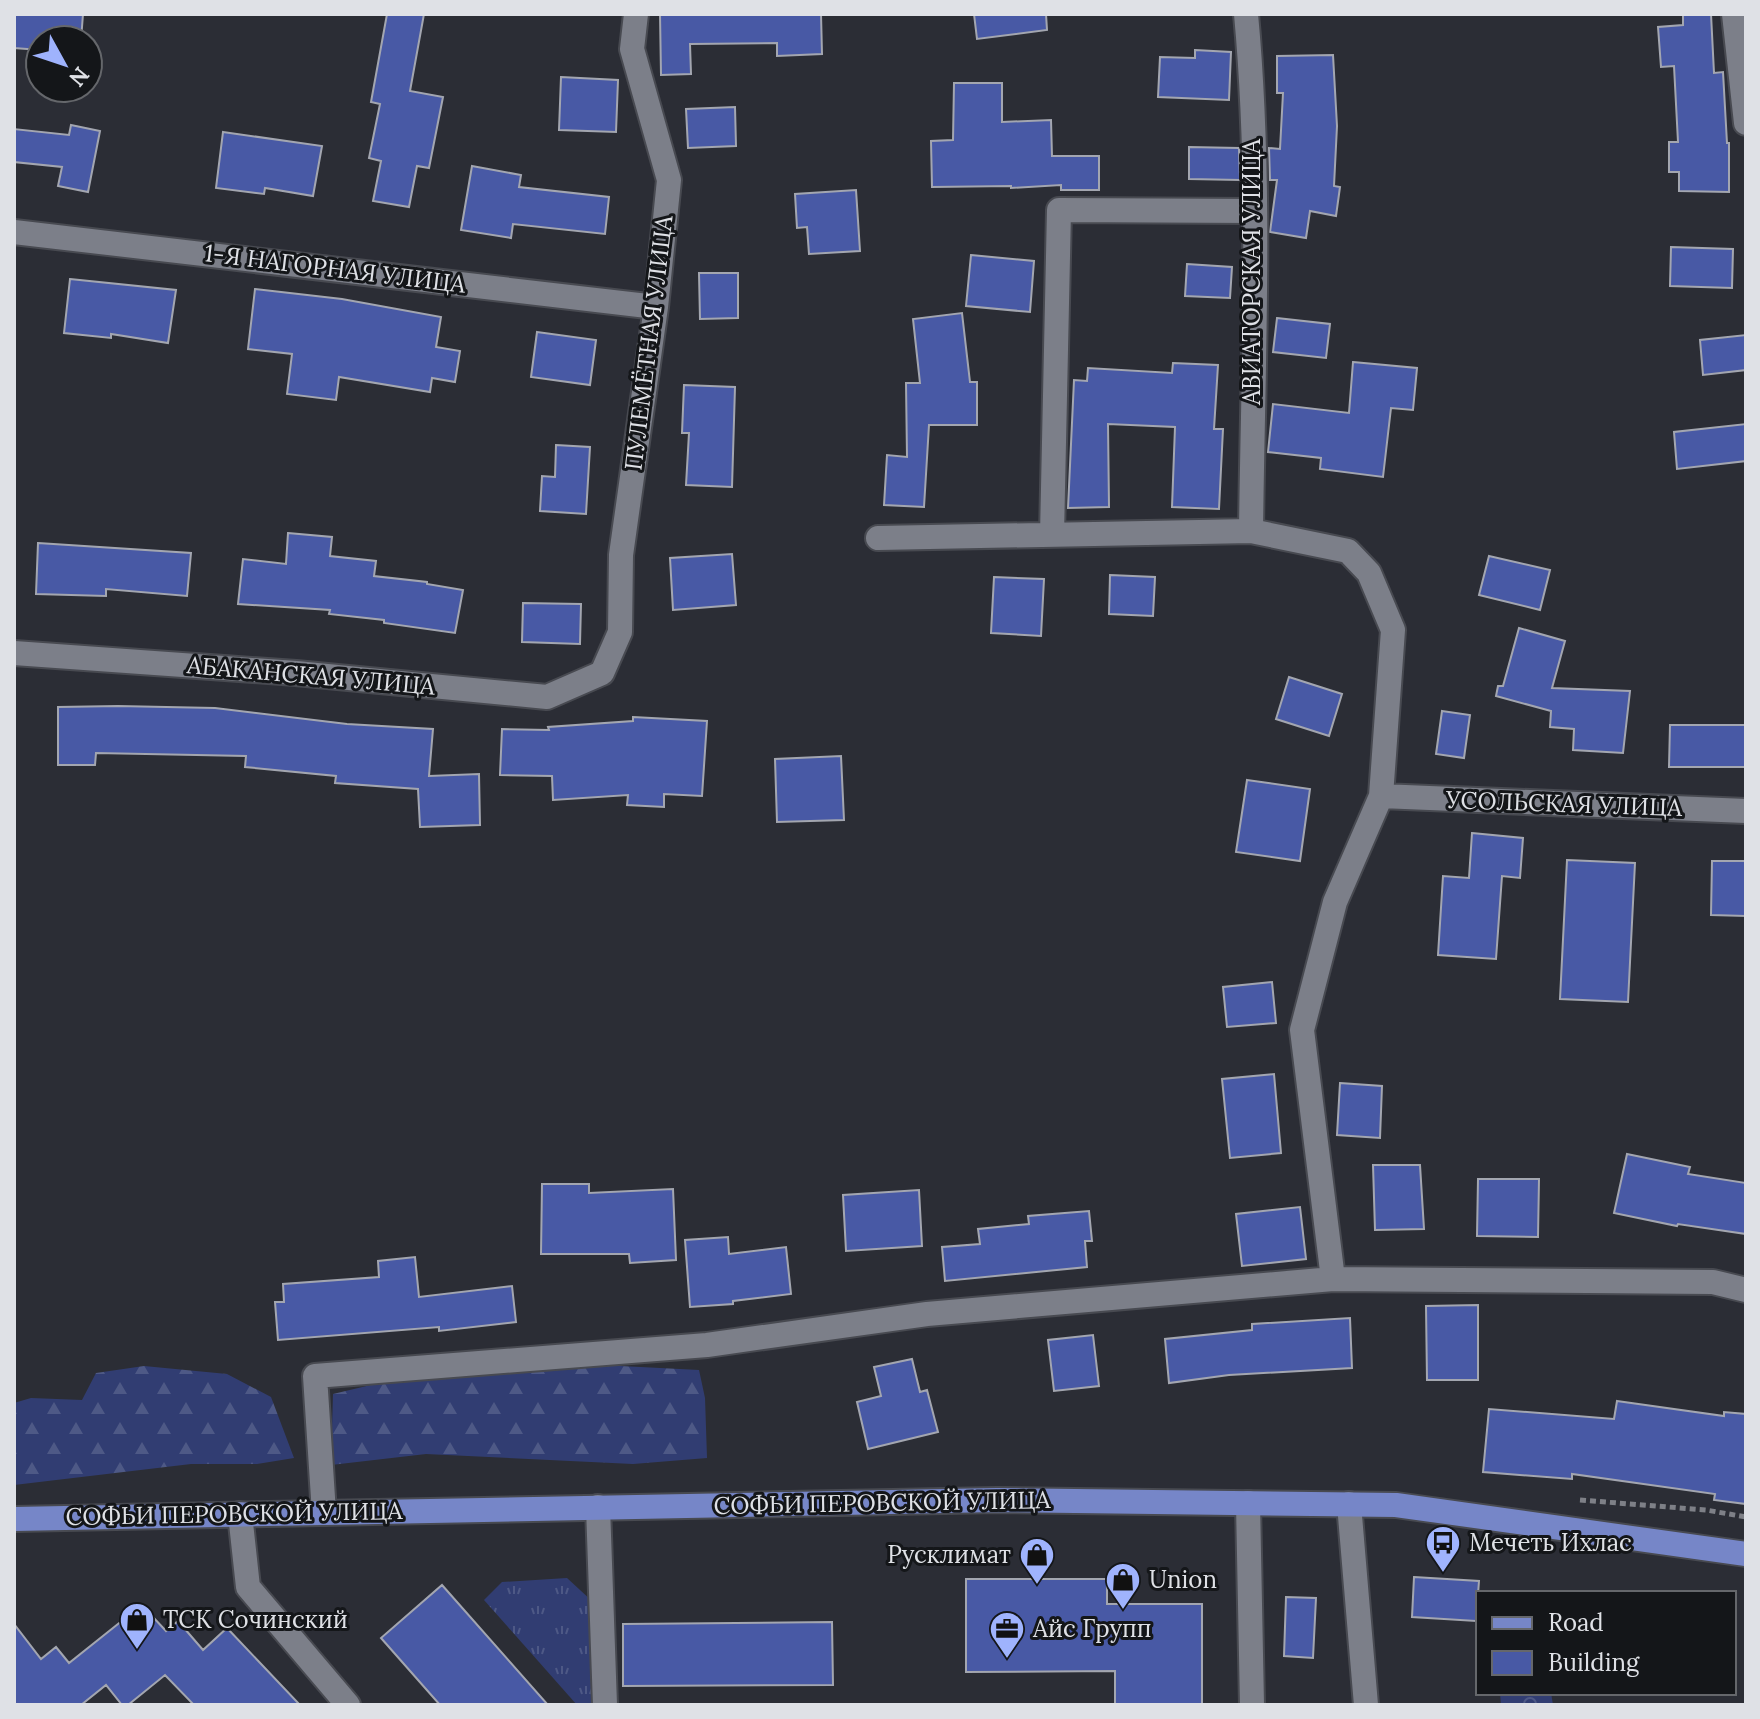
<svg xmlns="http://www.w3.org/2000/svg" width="1760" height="1719" viewBox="0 0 1760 1719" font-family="Lora,serif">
	<defs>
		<pattern id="grass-tufts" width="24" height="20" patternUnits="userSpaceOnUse" patternTransform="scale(2)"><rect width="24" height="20" fill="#313d72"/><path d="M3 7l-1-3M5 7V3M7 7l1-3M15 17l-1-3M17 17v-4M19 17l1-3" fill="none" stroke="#4e5986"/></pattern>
		<pattern id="forest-firs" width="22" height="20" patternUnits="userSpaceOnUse" patternTransform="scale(2)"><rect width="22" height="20" fill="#313d72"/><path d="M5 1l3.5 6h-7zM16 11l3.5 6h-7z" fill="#4e5986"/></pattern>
		<pattern id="park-crowns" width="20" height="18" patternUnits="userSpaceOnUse" patternTransform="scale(2)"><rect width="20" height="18" fill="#313d72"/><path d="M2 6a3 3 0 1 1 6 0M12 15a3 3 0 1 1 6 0" fill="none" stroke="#4e5986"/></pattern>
	</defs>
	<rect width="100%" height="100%" fill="#2b2d35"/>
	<path fill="url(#grass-tufts)" d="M 567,1578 L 593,1602 L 599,1705 L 577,1705 L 484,1600 L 502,1582 Z"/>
	<path fill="url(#forest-firs)" d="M 601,1365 L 699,1370 L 705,1398 L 707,1458 L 633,1464 L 426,1454 L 331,1465 L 333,1394 L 375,1384 Z
		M 144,1366 L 227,1374 L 271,1397 L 294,1458 L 257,1464 L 191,1464 L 14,1485 L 14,1403 L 31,1398 L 82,1400 L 96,1373 Z"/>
	<path fill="url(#park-crowns)" d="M 1500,1693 L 1551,1693 L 1553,1705 L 1501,1705 Z"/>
	<path fill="#4859a5" stroke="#a3a6b0" stroke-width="2" d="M 14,14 L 83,14 L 81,40 L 40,40 L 40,50 L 14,48 Z
		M 387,14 L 424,14 L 410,91 L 443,97 L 429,168 L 417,166 L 409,207 L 373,201 L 381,161 L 369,158 L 380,104 L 371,102 Z
		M 660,14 L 821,14 L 822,54 L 777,56 L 777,43 L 690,44 L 691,74 L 661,75 Z
		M 974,14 L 1046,14 L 1047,30 L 977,39 Z
		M 1711,14 L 1714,73 L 1723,72 L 1727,143 L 1729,143 L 1729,192 L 1679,191 L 1679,172 L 1669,172 L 1669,142 L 1678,142 L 1674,66 L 1661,67 L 1658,27 L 1683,25 L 1683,15 Z
		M 1195,50 L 1231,52 L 1229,100 L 1158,97 L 1160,57 L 1195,58 Z
		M 1333,55 L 1337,126 L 1334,186 L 1340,187 L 1336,216 L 1310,211 L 1306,238 L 1270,232 L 1277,180 L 1270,180 L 1269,148 L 1280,149 L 1283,93 L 1277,93 L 1277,56 Z
		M 561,77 L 618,80 L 616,132 L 559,130 Z
		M 954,83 L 1002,83 L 1002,122 L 1051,120 L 1052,156 L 1099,156 L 1099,190 L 1061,190 L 1061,185 L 1011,188 L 1011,186 L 932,187 L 931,141 L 953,140 Z
		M 735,107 L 736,146 L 688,148 L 686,109 Z
		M 71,125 L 100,131 L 88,192 L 58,186 L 62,167 L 14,162 L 14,129 L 69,135 Z
		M 223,132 L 322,146 L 313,196 L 265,188 L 264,194 L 216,188 Z
		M 1189,147 L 1239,148 L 1240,180 L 1189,179 Z
		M 472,166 L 521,175 L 519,187 L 609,197 L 605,234 L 513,224 L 511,238 L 461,230 Z
		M 856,190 L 860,251 L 809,254 L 807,227 L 797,228 L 795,194 Z
		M 1671,247 L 1733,249 L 1732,288 L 1670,286 Z
		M 971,255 L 1034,261 L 1030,312 L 966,306 Z
		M 1187,264 L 1232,267 L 1230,298 L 1185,296 Z
		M 699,273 L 738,273 L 738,318 L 700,319 Z
		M 70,279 L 176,290 L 168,343 L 111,334 L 111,338 L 64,333 Z
		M 255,289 L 342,299 L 441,317 L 436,347 L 460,351 L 455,382 L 432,378 L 430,392 L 339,377 L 336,400 L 287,394 L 292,354 L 248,349 Z
		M 962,313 L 970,382 L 977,382 L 977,425 L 929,425 L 924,507 L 884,505 L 887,455 L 907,457 L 906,383 L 920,383 L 913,319 Z
		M 1277,318 L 1330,324 L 1326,358 L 1273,352 Z
		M 537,332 L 596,340 L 590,385 L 531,377 Z
		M 1746,335 L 1746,370 L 1703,375 L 1700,340 Z
		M 1353,362 L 1417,368 L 1413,410 L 1391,408 L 1383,477 L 1320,469 L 1321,458 L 1268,452 L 1273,404 L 1349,413 Z
		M 1173,363 L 1218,365 L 1214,429 L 1223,429 L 1219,509 L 1172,507 L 1175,427 L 1108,424 L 1109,507 L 1068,508 L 1074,380 L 1087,381 L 1088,368 L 1172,373 Z
		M 684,385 L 735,387 L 732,487 L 686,485 L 689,433 L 682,433 Z
		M 1746,424 L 1746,461 L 1677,469 L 1674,432 Z
		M 556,445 L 590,447 L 586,514 L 540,511 L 542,476 L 555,477 Z
		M 288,533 L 332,537 L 330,556 L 376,561 L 374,576 L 427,582 L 427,584 L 463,590 L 455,633 L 384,623 L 384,620 L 329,614 L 330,610 L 238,604 L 243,559 L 286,564 Z
		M 38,543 L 191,553 L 187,596 L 106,589 L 106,596 L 36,594 Z
		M 732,554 L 736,605 L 673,610 L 670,558 Z
		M 1489,556 L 1550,570 L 1540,610 L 1479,595 Z
		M 1110,575 L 1155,577 L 1153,616 L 1109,614 Z
		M 994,577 L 1044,579 L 1041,636 L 991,633 Z
		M 523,603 L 581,604 L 580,644 L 522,642 Z
		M 1519,628 L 1565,641 L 1552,688 L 1630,691 L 1623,753 L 1573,750 L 1574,729 L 1550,727 L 1551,711 L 1496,696 L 1498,686 L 1503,686 Z
		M 1289,677 L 1342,694 L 1329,736 L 1276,719 Z
		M 118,706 L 215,708 L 347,724 L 433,729 L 429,776 L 479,774 L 480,825 L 420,827 L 418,789 L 335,783 L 336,776 L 245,767 L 246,756 L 96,753 L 95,765 L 58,765 L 58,707 Z
		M 1442,711 L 1470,715 L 1464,758 L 1436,754 Z
		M 633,717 L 707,721 L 702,796 L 664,794 L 664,807 L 627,805 L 628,795 L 553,800 L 552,776 L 500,775 L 502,729 L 549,730 L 548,727 L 633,721 Z
		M 1670,725 L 1746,725 L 1746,767 L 1669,767 Z
		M 841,756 L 844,820 L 777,822 L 775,759 Z
		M 1247,780 L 1310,789 L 1300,861 L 1236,852 Z
		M 1472,833 L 1523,838 L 1520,878 L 1502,876 L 1496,959 L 1438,955 L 1443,876 L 1469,878 Z
		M 1567,860 L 1635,863 L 1628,1002 L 1560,999 Z
		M 1712,861 L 1746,861 L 1746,916 L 1711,915 Z
		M 1272,982 L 1276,1023 L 1227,1027 L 1223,987 Z
		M 1274,1074 L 1281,1153 L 1230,1158 L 1222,1079 Z
		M 1340,1083 L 1382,1086 L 1380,1138 L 1337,1135 Z
		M 1627,1154 L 1690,1167 L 1688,1174 L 1746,1183 L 1746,1234 L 1678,1224 L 1677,1226 L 1614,1213 Z
		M 1373,1165 L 1420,1165 L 1424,1229 L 1375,1230 Z
		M 1478,1179 L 1539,1179 L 1538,1237 L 1477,1236 Z
		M 542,1184 L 589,1184 L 589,1193 L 673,1189 L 676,1260 L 630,1263 L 629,1254 L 541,1254 Z
		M 919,1190 L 922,1246 L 846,1251 L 843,1195 Z
		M 1300,1207 L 1306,1259 L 1242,1266 L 1236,1214 Z
		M 1089,1211 L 1092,1241 L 1085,1241 L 1087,1267 L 945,1281 L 942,1247 L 980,1244 L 978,1229 L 1029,1224 L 1028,1216 Z
		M 728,1237 L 729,1254 L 786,1247 L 791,1294 L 733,1301 L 733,1304 L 690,1307 L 685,1240 Z
		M 415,1257 L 419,1297 L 512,1286 L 516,1322 L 439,1331 L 439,1327 L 278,1340 L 275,1302 L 284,1302 L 283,1284 L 379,1277 L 378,1261 Z
		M 1478,1305 L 1478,1380 L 1427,1380 L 1426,1306 Z
		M 1350,1318 L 1352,1368 L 1229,1375 L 1169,1383 L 1165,1339 L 1252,1330 L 1252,1324 Z
		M 1093,1335 L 1099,1386 L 1054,1391 L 1048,1340 Z
		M 912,1359 L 920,1392 L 927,1390 L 938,1432 L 868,1449 L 857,1402 L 881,1396 L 874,1367 Z
		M 1617,1401 L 1724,1416 L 1724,1412 L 1746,1414 L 1746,1504 L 1714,1500 L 1715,1494 L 1572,1474 L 1572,1479 L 1483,1472 L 1489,1409 L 1614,1419 Z
		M 1414,1577 L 1479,1581 L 1476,1621 L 1412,1617 Z
		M 966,1579 L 1107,1579 L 1107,1604 L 1202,1604 L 1202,1705 L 1115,1705 L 1115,1671 L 966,1672 Z
		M 442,1585 L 548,1705 L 440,1705 L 381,1638 Z
		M 1286,1597 L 1316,1598 L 1313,1658 L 1284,1656 Z
		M 128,1616 L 153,1617 L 166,1631 L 178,1621 L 203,1650 L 227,1628 L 300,1705 L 194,1705 L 165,1675 L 128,1705 L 122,1705 L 106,1685 L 81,1705 L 14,1705 L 14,1624 L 41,1659 L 56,1647 L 69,1663 Z
		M 832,1622 L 833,1685 L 623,1686 L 623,1624 Z"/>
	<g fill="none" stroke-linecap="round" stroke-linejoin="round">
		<defs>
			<path id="minor" d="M 1246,14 C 1262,185 1253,359 1251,531
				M 1734,14 L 1746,123
				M 14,232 L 656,307
				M 1052,535 L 1059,210 L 1255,211
				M 878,538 L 1251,531 L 1348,551 L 1369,573 L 1393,630 L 1381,796 L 1335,902 L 1302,1030 L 1333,1279
				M 14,653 L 296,673 L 547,697 L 602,673 L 620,632 L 621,555 L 656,307 L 669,180 L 632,49 L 636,14
				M 1381,796 L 1746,811
				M 1248,1503 L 1252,1705
				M 1349,1504 L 1366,1705
				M 598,1507 L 605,1705
				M 324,1513 L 315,1376 L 707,1345 L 927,1314 L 1333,1279 L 1713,1282 L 1746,1290
				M 240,1514 L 248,1587 L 348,1705"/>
			<path id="major" d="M 14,1519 L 997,1500 L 1396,1505 L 1746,1554"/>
		</defs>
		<use href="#minor" stroke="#484a51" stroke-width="28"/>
		<use href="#major" stroke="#484a51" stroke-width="28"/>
		<path stroke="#7e8087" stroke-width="5" stroke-dasharray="6 4" stroke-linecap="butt" d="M 1580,1500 L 1706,1510 L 1746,1517"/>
		<use href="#minor" stroke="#7c7f89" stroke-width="24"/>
		<use href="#major" stroke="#7686c8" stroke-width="24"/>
	</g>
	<defs>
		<symbol id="bus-pin" viewBox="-11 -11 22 30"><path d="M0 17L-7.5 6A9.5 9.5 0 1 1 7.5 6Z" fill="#9fb3fd" stroke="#141619"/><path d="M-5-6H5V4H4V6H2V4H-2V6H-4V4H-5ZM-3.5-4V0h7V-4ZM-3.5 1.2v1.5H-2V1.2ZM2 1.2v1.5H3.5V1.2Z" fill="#111"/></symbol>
		<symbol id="shop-pin" viewBox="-11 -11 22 30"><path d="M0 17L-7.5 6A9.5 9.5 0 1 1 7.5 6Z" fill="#9fb3fd" stroke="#141619"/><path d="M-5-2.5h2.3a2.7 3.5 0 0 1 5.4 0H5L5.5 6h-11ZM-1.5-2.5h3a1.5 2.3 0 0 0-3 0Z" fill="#111"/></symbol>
		<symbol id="office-pin" viewBox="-11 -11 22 30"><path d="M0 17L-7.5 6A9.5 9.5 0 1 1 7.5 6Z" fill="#9fb3fd" stroke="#141619"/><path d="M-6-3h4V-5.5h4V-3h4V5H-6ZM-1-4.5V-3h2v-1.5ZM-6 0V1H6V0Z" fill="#111"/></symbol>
	</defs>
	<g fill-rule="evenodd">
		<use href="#bus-pin" x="1423" y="1523" width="40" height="54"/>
		<use href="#shop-pin" x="1017" y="1535" width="40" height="54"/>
		<use href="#shop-pin" x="1103" y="1560" width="40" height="54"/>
		<use href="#shop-pin" x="117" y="1600" width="40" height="54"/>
		<use href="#office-pin" x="987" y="1609" width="40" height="54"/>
	</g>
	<g text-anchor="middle" stroke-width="6" stroke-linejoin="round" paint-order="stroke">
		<g font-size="24" fill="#dfe1e6" stroke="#141619">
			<text transform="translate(335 269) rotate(7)" y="8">1-Я НАГОРНАЯ УЛИЦА</text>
			<text transform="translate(1252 272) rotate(-90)" y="8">АВИАТОРСКАЯ УЛИЦА</text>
			<text transform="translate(649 343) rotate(-83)" y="8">ПУЛЕМЁТНАЯ УЛИЦА</text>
			<text transform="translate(311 676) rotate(5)" y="8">АБАКАНСКАЯ УЛИЦА</text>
			<text transform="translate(1564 804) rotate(2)" y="8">УСОЛЬСКАЯ УЛИЦА</text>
			<text transform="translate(882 1503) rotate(-1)" y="8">СОФЬИ ПЕРОВСКОЙ УЛИЦА</text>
			<text transform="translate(234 1514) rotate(-1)" y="8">СОФЬИ ПЕРОВСКОЙ УЛИЦА</text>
		</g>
		<g font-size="24" fill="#dfe1e6" stroke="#141619" text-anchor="start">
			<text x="1469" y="1551">Мечеть Ихлас</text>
			<text x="1011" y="1563" text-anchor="end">Русклимат</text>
			<text x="1149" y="1588">Union</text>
			<text x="163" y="1628">ТСК Сочинский</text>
			<text x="1033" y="1637">Айс Групп</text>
		</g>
	</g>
	<rect width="1760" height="1719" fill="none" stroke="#dfe1e6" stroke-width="32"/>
	<rect x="1476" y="1591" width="260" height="104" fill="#141619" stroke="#65676b" stroke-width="2"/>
	<rect x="1492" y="1617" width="40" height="12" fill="#7686c8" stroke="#65676b" stroke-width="2"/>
	<text x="1548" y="1631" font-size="24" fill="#dfe1e6">Road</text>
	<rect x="1492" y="1651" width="40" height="24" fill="#4859a5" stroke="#65676b" stroke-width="2"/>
	<text x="1548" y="1671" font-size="24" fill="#dfe1e6">Building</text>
	<g transform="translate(64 64) rotate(130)"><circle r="38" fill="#141619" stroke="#65676b" stroke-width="2"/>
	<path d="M0-6L14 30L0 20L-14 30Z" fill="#9fb3fd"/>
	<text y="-12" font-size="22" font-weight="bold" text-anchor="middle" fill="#dfe1e6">N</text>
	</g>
</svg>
